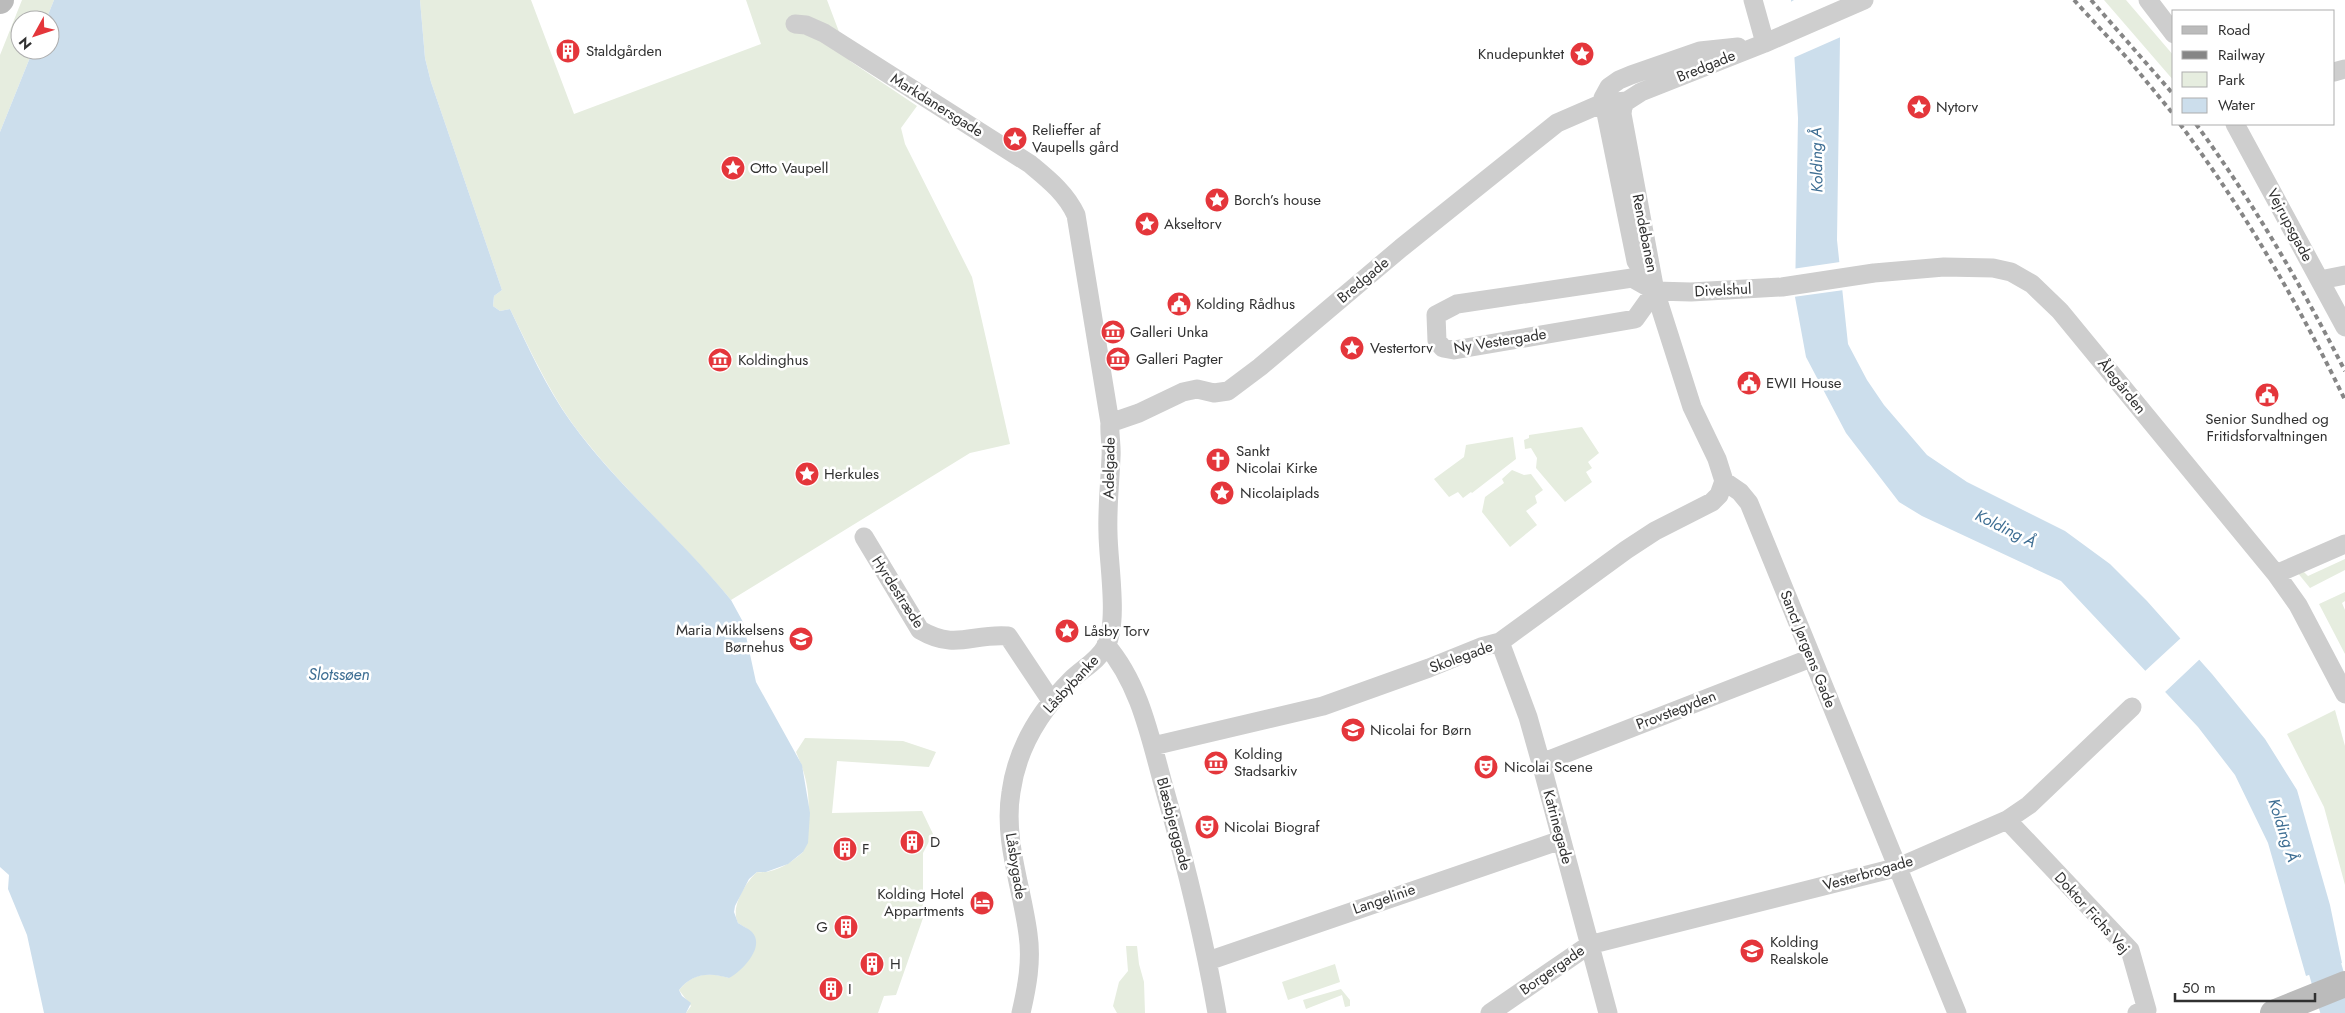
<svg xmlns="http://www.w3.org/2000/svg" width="2345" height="1013" viewBox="0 0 2345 1013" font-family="Jost,sans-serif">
	<rect width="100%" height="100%" fill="#fff"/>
	<path fill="#e6eddf" d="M 22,0 L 54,0 L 46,20 L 20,20 L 20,50 L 33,50 L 0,132 L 0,55 Z
		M 420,0 L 531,0 L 574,114 L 761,44 L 746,0 L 827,0 L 850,61 L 917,106 L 901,128 L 905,144 L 972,277 L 1010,444 L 970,453 L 731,600 C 685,544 630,497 585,440 C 553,401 532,354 510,309 L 500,311 L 493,306 L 494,296 L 502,290 L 431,82 L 425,58 Z
		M 2104,0 L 2126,0 L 2174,56 L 2174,81 Z
		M 1582,427 L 1599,453 L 1588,462 L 1592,468 L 1586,472 L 1592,482 L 1565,502 L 1536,468 L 1537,458 L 1531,448 L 1525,449 L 1524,440 L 1529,438 L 1529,435 Z
		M 1513,437 L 1516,459 L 1472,493 L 1471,492 L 1463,498 L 1458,492 L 1449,497 L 1434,479 L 1464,457 L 1466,445 Z
		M 1512,470 L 1524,475 L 1531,474 L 1543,490 L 1535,496 L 1537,503 L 1526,511 L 1537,525 L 1510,547 L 1482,512 L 1485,497 L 1504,483 L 1502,479 Z
		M 2345,559 L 2345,570 L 2310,588 L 2297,572 L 2303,571 L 2308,576 Z
		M 2345,592 L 2345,601 L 2342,603 L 2345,610 L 2345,654 L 2319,604 Z
		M 2335,710 L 2345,746 L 2345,885 L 2324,807 L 2287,734 Z
		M 805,738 L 903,741 L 936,752 L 929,767 L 837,761 L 832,813 L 922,811 L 933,834 L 923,853 L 923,918 L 896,995 L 884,996 L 878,1013 L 686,1013 L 691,1006 L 679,990 C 693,972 710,972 729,978 L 749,930 L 738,923 C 730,908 745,883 757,872 C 774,874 791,863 803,852 C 810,812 813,790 796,752 Z
		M 1126,946 L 1137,946 L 1139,964 L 1144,982 L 1145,1013 L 1117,1013 L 1113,1006 L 1119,982 L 1128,971 Z
		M 1335,964 L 1340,982 L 1288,1000 L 1282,982 Z
		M 1341,989 L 1350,1000 L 1350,1006 L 1345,1007 L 1342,995 L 1306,1009 L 1303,1000 Z"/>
	<path fill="#ccdeec" d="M 54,0 L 420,0 L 425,58 L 431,82 L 502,290 L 494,296 L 493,306 L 500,311 L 510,309 C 528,347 546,387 571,422 C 618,487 681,538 731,600 L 743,622 L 756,682 L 802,765 L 810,813 L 808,843 L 803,852 L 788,864 L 766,872 L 757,872 L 749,879 L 735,906 L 734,912 L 738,923 C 742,926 748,928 752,932 C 766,947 741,972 729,978 C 710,972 692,973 679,990 L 682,996 L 691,1003 L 686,1013 L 44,1013 L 27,935 L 8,889 L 9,875 L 0,867 L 0,132 L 33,50 L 50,50 L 50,20 L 46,20 Z
		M 1791,0 L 1838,0 L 1840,38 L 1837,240 L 1848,344 L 1867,380 L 1884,405 L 1927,455 L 1967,482 L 2065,531 L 2110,564 L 2147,601 L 2212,674 L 2265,739 L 2297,790 L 2330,905 L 2342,963 L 2306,976 L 2268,843 L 2235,775 L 2198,727 L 2061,581 L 1922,516 L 1899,502 L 1846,433 L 1806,357 L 1795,297 L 1798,118 Z"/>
	<path fill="#fff" d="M 1794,0 L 1841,0 L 1843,36 L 1793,58 L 1789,3 Z
		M 1840,262 L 1844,290 L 1793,297 L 1792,269 Z
		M 2182,637 L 2201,658 L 2164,693 L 2144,672 Z"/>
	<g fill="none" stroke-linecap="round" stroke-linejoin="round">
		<path stroke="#ccdeec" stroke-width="34" d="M 2312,924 L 2338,1013"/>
		<path stroke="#cecece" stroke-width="19" d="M 1753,0 L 1765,43
			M 2148,0 L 2174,34
			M 795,24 L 806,25 L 824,33 L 1030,164 C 1048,179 1066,193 1076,215 L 1110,423 C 1109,434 1112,446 1111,457 C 1110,482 1107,508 1108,533 C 1108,560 1119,622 1106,646 C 1098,661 1082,669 1071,680 C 1040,711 1017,748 1011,792 C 1003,840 1022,887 1028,934 C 1032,961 1027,987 1021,1013
			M 2334,72 L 2345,69
			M 1627,101 L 1623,106 L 1622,114 L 1655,291 L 1692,407 L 1717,459 L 1724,481 L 1740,492 L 1749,503 L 1957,1013
			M 2235,124 L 2345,327
			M 2320,280 L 2345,275
			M 1651,284 L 1636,261 L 1603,98 L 1609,87 L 1619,80 L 1631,75 L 1700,51 L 1738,47
			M 1655,291 L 1635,319 L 1454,350 L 1443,348 L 1437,341 L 1436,315 L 1457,304 L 1632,278 L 1655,291 L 1691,292 L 1782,287 L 1874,273 L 1944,267 L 1993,268 L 2011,272 L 2032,284 L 2060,311 L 2276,574 L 2298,605 L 2345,694
			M 1110,423 L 1139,413 L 1183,392 L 1197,389 L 1214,393 L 1228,391 L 1260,367 L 1401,248 L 1557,123 L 1603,103 L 1627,101 L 1641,92 L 1765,43 L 1864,0
			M 864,537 L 920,630 C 956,651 972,633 1008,636 L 1052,702
			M 2276,574 L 2345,544
			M 1500,642 L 1528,717 L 1541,763 L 1608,1013
			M 1106,645 C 1141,685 1151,742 1165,791 C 1186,865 1204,938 1217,1013
			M 1153,746 L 1323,706 L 1429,668 L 1481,647 L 1500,642 L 1626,550 L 1655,531 L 1712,502 L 1719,495 L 1724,481
			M 1541,763 L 1811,658
			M 2007,820 L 2130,950 L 2147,1010 L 2137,1013
			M 1208,961 L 1561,840
			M 1490,1013 L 1589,945 L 1899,867 L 2007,820 L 2029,805 L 2132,707"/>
		<path stroke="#bbb" stroke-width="26" d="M 0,1 L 1,0
			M 2273,1013 L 2345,984"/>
		<path stroke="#868686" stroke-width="4" stroke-dasharray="5 4" stroke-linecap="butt" d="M 2074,0 L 2128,59 L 2174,115
			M 2091,0 L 2174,95
			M 2180,124 C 2244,210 2298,303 2345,400
			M 2196,124 C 2253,202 2301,285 2345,371"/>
	</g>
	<defs>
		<symbol id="building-disc" viewBox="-11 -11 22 22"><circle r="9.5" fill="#e4363b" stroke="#fff"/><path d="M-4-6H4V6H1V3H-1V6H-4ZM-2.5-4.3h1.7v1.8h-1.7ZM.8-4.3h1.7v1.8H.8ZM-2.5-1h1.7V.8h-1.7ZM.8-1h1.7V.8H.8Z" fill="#fff"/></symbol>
		<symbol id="sight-disc" viewBox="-11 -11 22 22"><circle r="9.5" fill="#e4363b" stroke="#fff"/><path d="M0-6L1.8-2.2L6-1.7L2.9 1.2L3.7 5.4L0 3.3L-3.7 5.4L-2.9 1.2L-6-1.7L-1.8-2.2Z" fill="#fff"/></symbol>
		<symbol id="civic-disc" viewBox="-11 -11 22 22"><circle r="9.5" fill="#e4363b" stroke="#fff"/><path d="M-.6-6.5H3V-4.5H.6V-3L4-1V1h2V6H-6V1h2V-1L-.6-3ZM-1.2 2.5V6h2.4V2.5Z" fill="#fff"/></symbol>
		<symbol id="museum-disc" viewBox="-11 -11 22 22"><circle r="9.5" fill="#e4363b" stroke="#fff"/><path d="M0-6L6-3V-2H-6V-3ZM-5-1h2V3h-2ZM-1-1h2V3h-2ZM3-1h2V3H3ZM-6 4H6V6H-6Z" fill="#fff"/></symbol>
		<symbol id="church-disc" viewBox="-11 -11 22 22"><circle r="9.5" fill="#e4363b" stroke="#fff"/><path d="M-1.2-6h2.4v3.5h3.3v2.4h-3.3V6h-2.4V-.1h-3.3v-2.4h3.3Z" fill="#fff"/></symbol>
		<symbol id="school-disc" viewBox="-11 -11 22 22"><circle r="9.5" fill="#e4363b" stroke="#fff"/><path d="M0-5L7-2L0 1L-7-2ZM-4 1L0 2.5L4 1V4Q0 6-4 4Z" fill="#fff"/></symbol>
		<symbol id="theatre-disc" viewBox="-11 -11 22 22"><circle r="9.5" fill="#e4363b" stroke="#fff"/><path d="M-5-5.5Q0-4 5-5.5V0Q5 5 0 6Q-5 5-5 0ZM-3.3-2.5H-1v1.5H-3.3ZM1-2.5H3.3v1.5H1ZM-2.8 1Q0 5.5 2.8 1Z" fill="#fff"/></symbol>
		<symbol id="hotel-disc" viewBox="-11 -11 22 22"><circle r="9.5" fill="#e4363b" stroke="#fff"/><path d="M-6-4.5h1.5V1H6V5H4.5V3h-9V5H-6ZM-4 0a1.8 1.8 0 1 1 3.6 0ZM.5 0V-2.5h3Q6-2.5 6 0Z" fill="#fff"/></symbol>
	</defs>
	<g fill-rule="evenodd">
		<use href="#building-disc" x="554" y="37" width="28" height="28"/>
		<use href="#sight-disc" x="1568" y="40" width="28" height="28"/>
		<use href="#sight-disc" x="1905" y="93" width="28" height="28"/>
		<use href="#sight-disc" x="1001" y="125" width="28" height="28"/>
		<use href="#sight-disc" x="719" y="154" width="28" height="28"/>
		<use href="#sight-disc" x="1203" y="186" width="28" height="28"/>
		<use href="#sight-disc" x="1133" y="210" width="28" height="28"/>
		<use href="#civic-disc" x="1165" y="290" width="28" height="28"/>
		<use href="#museum-disc" x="1099" y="318" width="28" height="28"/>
		<use href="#sight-disc" x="1338" y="334" width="28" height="28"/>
		<use href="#museum-disc" x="1104" y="345" width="28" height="28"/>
		<use href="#museum-disc" x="706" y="346" width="28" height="28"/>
		<use href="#civic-disc" x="1735" y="369" width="28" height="28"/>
		<use href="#civic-disc" x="2253" y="381" width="28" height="28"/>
		<use href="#church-disc" x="1204" y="446" width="28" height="28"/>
		<use href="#sight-disc" x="793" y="460" width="28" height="28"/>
		<use href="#sight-disc" x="1208" y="479" width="28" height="28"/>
		<use href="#sight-disc" x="1053" y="617" width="28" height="28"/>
		<use href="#school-disc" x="787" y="625" width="28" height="28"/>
		<use href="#school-disc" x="1339" y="716" width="28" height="28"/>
		<use href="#museum-disc" x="1202" y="749" width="28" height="28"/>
		<use href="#theatre-disc" x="1472" y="753" width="28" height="28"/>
		<use href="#theatre-disc" x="1193" y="813" width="28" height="28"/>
		<use href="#building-disc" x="898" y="828" width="28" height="28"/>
		<use href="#building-disc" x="831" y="835" width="28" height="28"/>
		<use href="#hotel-disc" x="968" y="889" width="28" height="28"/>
		<use href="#building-disc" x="832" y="913" width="28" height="28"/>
		<use href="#school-disc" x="1738" y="937" width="28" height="28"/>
		<use href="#building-disc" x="858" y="950" width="28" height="28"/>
		<use href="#building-disc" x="817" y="975" width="28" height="28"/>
	</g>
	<g text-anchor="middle" stroke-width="5" stroke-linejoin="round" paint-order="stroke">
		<g font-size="15" fill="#313131" stroke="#fff" text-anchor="start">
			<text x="586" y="56">Staldgården</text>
			<text x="1564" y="59" text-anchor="end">Knudepunktet</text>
			<text x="1936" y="112">Nytorv</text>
			<text x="1032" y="135">Relieffer af<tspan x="1032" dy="17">Vaupells gård</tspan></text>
			<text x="750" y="173">Otto Vaupell</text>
			<text x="1234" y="205">Borch’s house</text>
			<text x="1164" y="229">Akseltorv</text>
			<text x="1196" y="309">Kolding Rådhus</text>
			<text x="1130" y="337">Galleri Unka</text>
			<text x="1370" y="353">Vestertorv</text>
			<text x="1136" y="364">Galleri Pagter</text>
			<text x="738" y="365">Koldinghus</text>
			<text x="1766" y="388">EWII House</text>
			<text x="2267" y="424" text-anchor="middle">Senior Sundhed og<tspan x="2267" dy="17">Fritidsforvaltningen</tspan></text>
			<text x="1236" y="456">Sankt<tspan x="1236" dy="17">Nicolai Kirke</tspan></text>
			<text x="824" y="479">Herkules</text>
			<text x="1240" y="498">Nicolaiplads</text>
			<text x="784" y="635" text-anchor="end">Maria Mikkelsens<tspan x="784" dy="17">Børnehus</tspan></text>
			<text x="1084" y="636">Låsby Torv</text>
			<text x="1370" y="735">Nicolai for Børn</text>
			<text x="1234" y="759">Kolding<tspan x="1234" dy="17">Stadsarkiv</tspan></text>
			<text x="1504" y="772">Nicolai Scene</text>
			<text x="1224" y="832">Nicolai Biograf</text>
			<text x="930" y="847">D</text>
			<text x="862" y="854">F</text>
			<text x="964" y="899" text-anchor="end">Kolding Hotel<tspan x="964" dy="17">Appartments</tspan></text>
			<text x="828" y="932" text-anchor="end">G</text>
			<text x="1770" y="947">Kolding<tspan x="1770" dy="17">Realskole</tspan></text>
			<text x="890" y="969">H</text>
			<text x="848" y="994">I</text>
		</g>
		<g font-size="15" fill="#313131" stroke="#fff">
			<text transform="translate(1706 66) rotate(-22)" y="5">Bredgade</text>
			<text transform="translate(937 105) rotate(32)" y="5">Markdanersgade</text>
			<text transform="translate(2290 225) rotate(62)" y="5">Vejrupsgade</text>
			<text transform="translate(1645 233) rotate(79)" y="5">Rendebanen</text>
			<text transform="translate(1363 280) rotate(-40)" y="5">Bredgade</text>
			<text transform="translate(1723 290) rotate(-3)" y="5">Divelshul</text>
			<text transform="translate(1500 341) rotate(-9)" y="5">Ny Vestergade</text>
			<text transform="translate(2122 386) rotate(51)" y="5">Ålegården</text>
			<text transform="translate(1109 468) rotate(-89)" y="5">Adelgade</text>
			<text transform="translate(898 592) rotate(57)" y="5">Hyrdestræde</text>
			<text transform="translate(1808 649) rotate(68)" y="5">Sanct Jørgens Gade</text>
			<text transform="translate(1461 657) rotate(-20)" y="5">Skolegade</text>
			<text transform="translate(1071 684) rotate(-47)" y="5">Låsbybanke</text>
			<text transform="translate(1676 710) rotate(-21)" y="5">Provstegyden</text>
			<text transform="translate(1174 824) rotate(75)" y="5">Blæsbjerggade</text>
			<text transform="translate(1558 827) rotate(75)" y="5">Katrinegade</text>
			<text transform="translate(1016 866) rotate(81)" y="5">Låsbygade</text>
			<text transform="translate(1868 873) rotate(-16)" y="5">Vesterbrogade</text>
			<text transform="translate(1384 899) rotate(-19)" y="5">Langelinie</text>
			<text transform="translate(2092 913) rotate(48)" y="5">Doktor Fichs Vej</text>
			<text transform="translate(1552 970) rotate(-35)" y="5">Borgergade</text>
		</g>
		<g font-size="16" font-style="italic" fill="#3e6e93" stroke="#fff">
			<text transform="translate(1816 160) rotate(-91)" y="6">Kolding Å</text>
			<text transform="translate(2006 528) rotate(26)" y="6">Kolding Å</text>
			<text x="339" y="680">Slotssøen</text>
			<text transform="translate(2284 830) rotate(72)" y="6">Kolding Å</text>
		</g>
	</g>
	<rect x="2172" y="10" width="162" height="115" fill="#ffffff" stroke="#adadad"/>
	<rect x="2182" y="26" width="25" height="8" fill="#bbbbbb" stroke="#adadad"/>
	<text x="2218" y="35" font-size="15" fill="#313131">Road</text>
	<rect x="2182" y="51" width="25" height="8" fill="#868686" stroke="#adadad"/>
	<text x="2218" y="60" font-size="15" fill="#313131">Railway</text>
	<rect x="2182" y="72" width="25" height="15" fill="#e6eddf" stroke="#adadad"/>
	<text x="2218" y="85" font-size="15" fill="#313131">Park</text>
	<rect x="2182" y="98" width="25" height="15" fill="#ccdeec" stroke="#adadad"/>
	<text x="2218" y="110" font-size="15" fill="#313131">Water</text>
	<g transform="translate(35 35) rotate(230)"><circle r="24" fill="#ffffff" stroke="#adadad"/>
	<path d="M0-4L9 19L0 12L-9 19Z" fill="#e4363b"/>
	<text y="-8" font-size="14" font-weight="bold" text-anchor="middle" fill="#313131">N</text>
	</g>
	<path d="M2175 993v8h140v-8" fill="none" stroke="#313131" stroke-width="2.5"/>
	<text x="2182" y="993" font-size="15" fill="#313131" stroke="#ffffff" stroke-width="4" paint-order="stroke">50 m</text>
</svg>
